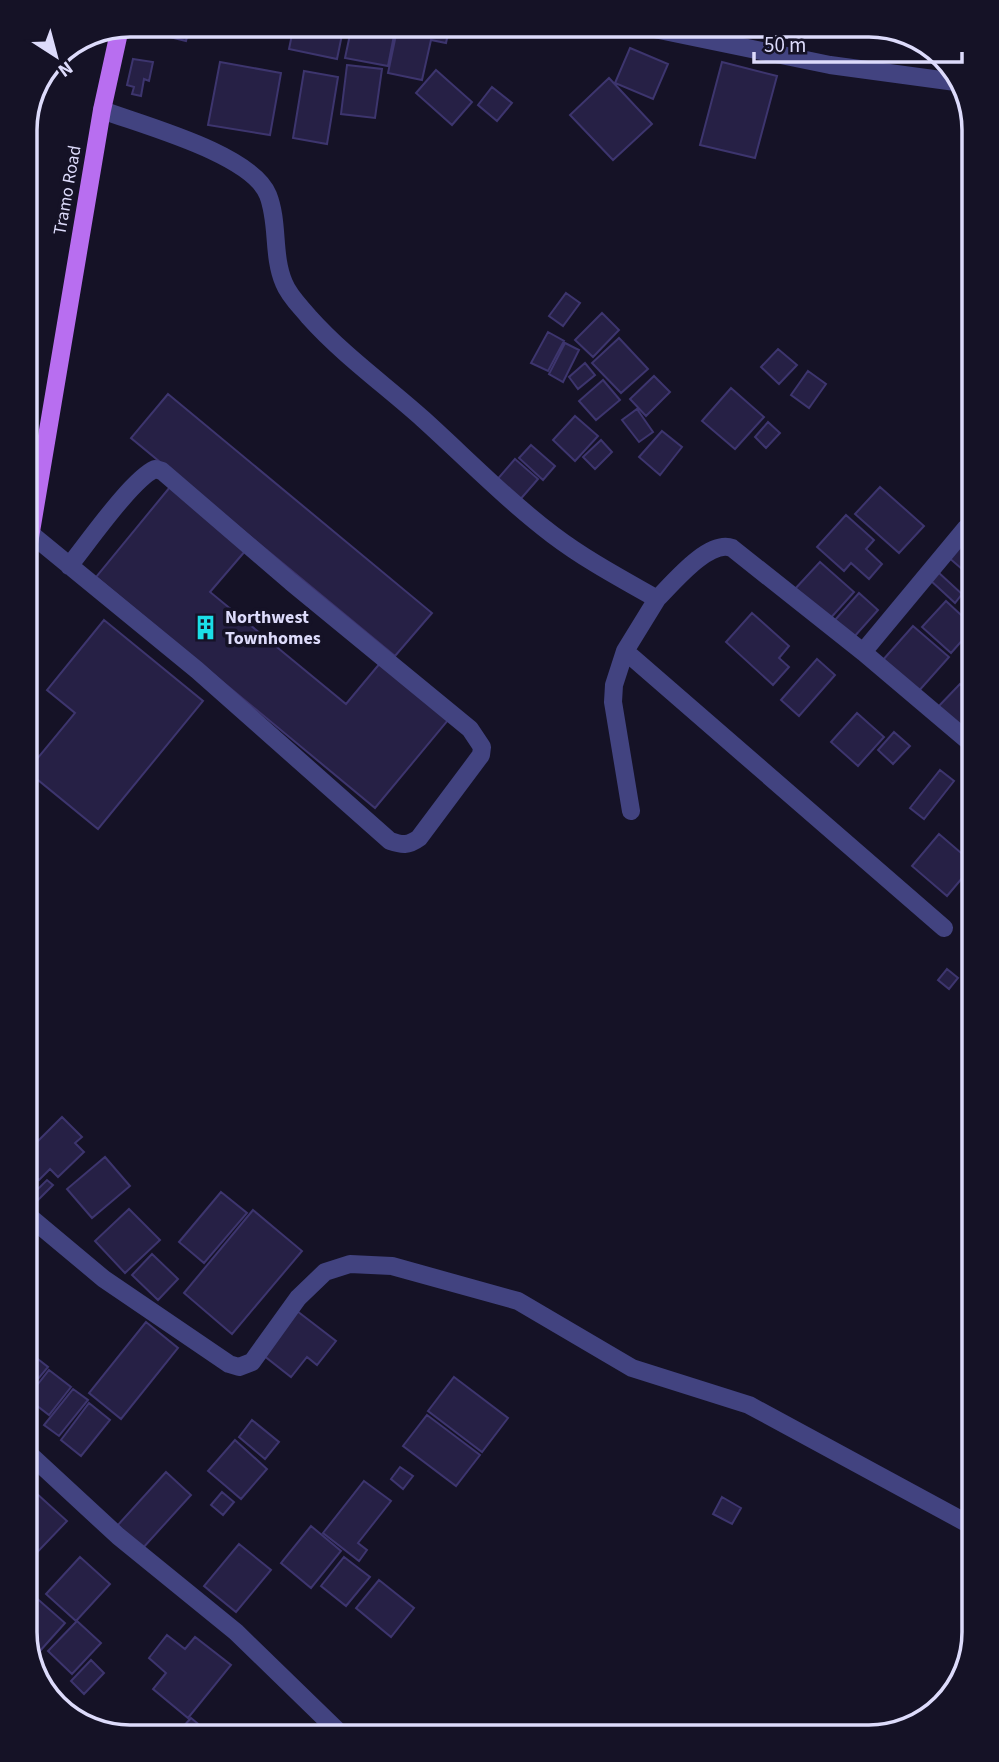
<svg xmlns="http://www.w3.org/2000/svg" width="999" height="1762" viewBox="0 0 999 1762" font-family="'Source Sans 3',sans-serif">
	<rect width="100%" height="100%" fill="#151226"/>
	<path fill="#262045" stroke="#3d356e" stroke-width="2" d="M 138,25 L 190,25 L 186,41 L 137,29 Z
		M 294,25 L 344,25 L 337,59 L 289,49 Z
		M 352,25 L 396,25 L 388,66 L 345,58 Z
		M 398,25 L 450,25 L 446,43 L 431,40 L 422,80 L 388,73 Z
		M 630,48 L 668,64 L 653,99 L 615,83 Z
		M 133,59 L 153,62 L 149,81 L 144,79 L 141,96 L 132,94 L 134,87 L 127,85 Z
		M 220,62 L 281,73 L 270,135 L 208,125 Z
		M 722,62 L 777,76 L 755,158 L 700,145 Z
		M 347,65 L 382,69 L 375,118 L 341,114 Z
		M 436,70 L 472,102 L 452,125 L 416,93 Z
		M 304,71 L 338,77 L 327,144 L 293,138 Z
		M 609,78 L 652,124 L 613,160 L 570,115 Z
		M 492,87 L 512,103 L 497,121 L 478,105 Z
		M 566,293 L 580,303 L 563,326 L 549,316 Z
		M 602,313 L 619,330 L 593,357 L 575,340 Z
		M 548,332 L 564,341 L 548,371 L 531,363 Z
		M 619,338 L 648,369 L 621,393 L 592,363 Z
		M 565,343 L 579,350 L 563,382 L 549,374 Z
		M 778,349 L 797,365 L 779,384 L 761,367 Z
		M 585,363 L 595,375 L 578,389 L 569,377 Z
		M 808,371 L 826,384 L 809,408 L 791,395 Z
		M 654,376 L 670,392 L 646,416 L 630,399 Z
		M 603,380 L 620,400 L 596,420 L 579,401 Z
		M 731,388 L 764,417 L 735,449 L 702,421 Z
		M 168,394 L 432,613 L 395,656 L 131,438 Z
		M 637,409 L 653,432 L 639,442 L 622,420 Z
		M 575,416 L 598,436 L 575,461 L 553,440 Z
		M 768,422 L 780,433 L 766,448 L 755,437 Z
		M 662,431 L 682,447 L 660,475 L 639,457 Z
		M 601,440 L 612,452 L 595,469 L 583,457 Z
		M 531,445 L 555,466 L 543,480 L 519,458 Z
		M 515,459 L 538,479 L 518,502 L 495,482 Z
		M 170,487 L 246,550 L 210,592 L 346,704 L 381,662 L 449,719 L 375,808 L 96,577 Z
		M 880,487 L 924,526 L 899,553 L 855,514 Z
		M 846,515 L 874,540 L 866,549 L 882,564 L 869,579 L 851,563 L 844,571 L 817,547 Z
		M 960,543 L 974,556 L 974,569 L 969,575 L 948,557 Z
		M 820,562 L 854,592 L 828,621 L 794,590 Z
		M 938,572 L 962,594 L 955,603 L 930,580 Z
		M 859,593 L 878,610 L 854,637 L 835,620 Z
		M 946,601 L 974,627 L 951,653 L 922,627 Z
		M 752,613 L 789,646 L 779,658 L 789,667 L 773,685 L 726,642 Z
		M 104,620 L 203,701 L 98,829 L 27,771 L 75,713 L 47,690 Z
		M 913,626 L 949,657 L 917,693 L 882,661 Z
		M 817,659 L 835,675 L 799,716 L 781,700 Z
		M 960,684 L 974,697 L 974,743 L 936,709 Z
		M 857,713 L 884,737 L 858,766 L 831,742 Z
		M 894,732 L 910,746 L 893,764 L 878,750 Z
		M 940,770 L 954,781 L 924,819 L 910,808 Z
		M 939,834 L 974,864 L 947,896 L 912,866 Z
		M 947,969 L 958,978 L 949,989 L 938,980 Z
		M 62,1117 L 82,1137 L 75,1143 L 84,1152 L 58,1177 L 50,1169 L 39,1180 L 25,1165 L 25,1154 Z
		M 105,1157 L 130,1186 L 92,1218 L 67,1189 Z
		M 25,1176 L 38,1189 L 47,1180 L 53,1185 L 31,1207 L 25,1201 Z
		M 221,1192 L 247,1213 L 204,1263 L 179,1242 Z
		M 129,1209 L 160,1240 L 125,1273 L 95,1241 Z
		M 253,1210 L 302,1251 L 232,1334 L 184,1293 Z
		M 152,1254 L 178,1279 L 158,1300 L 132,1275 Z
		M 297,1311 L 336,1341 L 317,1365 L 307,1357 L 291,1377 L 263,1355 Z
		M 146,1322 L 178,1348 L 121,1419 L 89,1393 Z
		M 25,1349 L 48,1367 L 33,1385 L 27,1381 L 25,1384 Z
		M 49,1370 L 71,1387 L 49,1415 L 27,1398 Z
		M 454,1377 L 508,1418 L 482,1452 L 428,1411 Z
		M 73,1389 L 88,1400 L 59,1436 L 44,1425 Z
		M 89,1403 L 110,1420 L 81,1456 L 61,1440 Z
		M 427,1415 L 480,1455 L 456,1486 L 403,1446 Z
		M 252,1420 L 279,1442 L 265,1459 L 239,1437 Z
		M 235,1440 L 267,1469 L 241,1499 L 208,1471 Z
		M 400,1467 L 413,1476 L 403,1489 L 391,1479 Z
		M 166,1472 L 191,1495 L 142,1549 L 117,1526 Z
		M 364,1481 L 391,1501 L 358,1543 L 367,1550 L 359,1561 L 323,1533 Z
		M 25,1483 L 67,1521 L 25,1565 Z
		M 222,1492 L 234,1502 L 223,1515 L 211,1505 Z
		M 722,1497 L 741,1508 L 732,1524 L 713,1514 Z
		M 311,1526 L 341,1551 L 311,1588 L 281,1563 Z
		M 239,1544 L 271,1570 L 236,1612 L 204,1586 Z
		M 80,1557 L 110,1584 L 76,1621 L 46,1594 Z
		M 344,1557 L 370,1577 L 346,1606 L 321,1586 Z
		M 379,1580 L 414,1608 L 391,1637 L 356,1608 Z
		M 25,1588 L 65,1623 L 31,1661 L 25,1633 Z
		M 77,1621 L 101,1643 L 72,1674 L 48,1651 Z
		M 167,1635 L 185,1649 L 195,1637 L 231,1665 L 188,1718 L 153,1689 L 166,1673 L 149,1658 Z
		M 91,1660 L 104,1673 L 84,1694 L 71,1681 Z
		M 191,1718 L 214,1737 L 174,1737 Z"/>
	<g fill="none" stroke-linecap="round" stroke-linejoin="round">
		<path stroke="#424380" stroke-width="18" d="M 635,25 L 830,65 L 963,83
			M 102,110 C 142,125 252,154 268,195 C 279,223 272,255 284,283 C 289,296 300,306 309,317 C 343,355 385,385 423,419 C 466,458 507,500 553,535 C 586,560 622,579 657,599 C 673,583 709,539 732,548 L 863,652 L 974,746
			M 31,534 L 197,670 L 390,841 C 402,845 408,846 419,838 L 481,755 L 482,747 L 470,729 L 291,582 L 162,471 L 155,469 C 132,479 87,544 69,566
			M 657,599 L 625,651 L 944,928
			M 625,651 L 614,685 L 613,702 L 631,811
			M 863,652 L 966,528
			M 25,1213 L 104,1279 L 229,1364 L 239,1367 L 252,1362 L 298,1298 L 325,1272 L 350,1264 L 392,1266 L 518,1301 L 632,1368 L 749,1405 L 974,1527
			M 25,1450 L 118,1536 L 236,1632 L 344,1737"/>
		<path stroke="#b86ef0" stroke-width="18" d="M 25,567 L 102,110 L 120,28"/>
	</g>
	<defs>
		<symbol id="building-bare" viewBox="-9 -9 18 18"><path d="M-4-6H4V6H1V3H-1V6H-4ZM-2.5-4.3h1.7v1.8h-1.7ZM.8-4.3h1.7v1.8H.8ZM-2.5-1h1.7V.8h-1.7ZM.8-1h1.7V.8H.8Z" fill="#1bdee7" stroke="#151226" stroke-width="2.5" paint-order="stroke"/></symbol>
	</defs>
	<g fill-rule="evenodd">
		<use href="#building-bare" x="188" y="610" width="35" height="35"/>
	</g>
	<g text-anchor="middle" stroke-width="7" stroke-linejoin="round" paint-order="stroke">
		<g font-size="18" fill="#dddbfb" stroke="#151226">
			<text transform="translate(67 190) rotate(-80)" y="6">Tramo Road</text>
		</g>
		<g font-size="18" font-weight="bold" fill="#dddbfb" stroke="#151226" text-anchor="start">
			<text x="225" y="623">Northwest<tspan x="225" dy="21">Townhomes</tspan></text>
		</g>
	</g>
	<path d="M0 0H999V1762H0ZM130 37H869A93 93 0 0 1 962 130V1632A93 93 0 0 1 869 1725H130A93 93 0 0 1 37 1632V130A93 93 0 0 1 130 37Z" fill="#151226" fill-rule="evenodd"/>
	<path fill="none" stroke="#dddbfb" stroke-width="3.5" d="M130 37H869A93 93 0 0 1 962 130V1632A93 93 0 0 1 869 1725H130A93 93 0 0 1 37 1632V130A93 93 0 0 1 130 37Z"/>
	<g transform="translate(56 56) rotate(144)" stroke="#151226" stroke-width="5" paint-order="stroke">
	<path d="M0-5L12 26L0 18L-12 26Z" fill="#dddbfb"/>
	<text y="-10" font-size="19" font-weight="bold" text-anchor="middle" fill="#dddbfb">N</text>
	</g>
	<path d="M754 52v10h208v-10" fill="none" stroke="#dddbfb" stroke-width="3.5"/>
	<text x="764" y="52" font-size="21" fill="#dddbfb" stroke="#151226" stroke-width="5" paint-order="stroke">50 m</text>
</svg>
